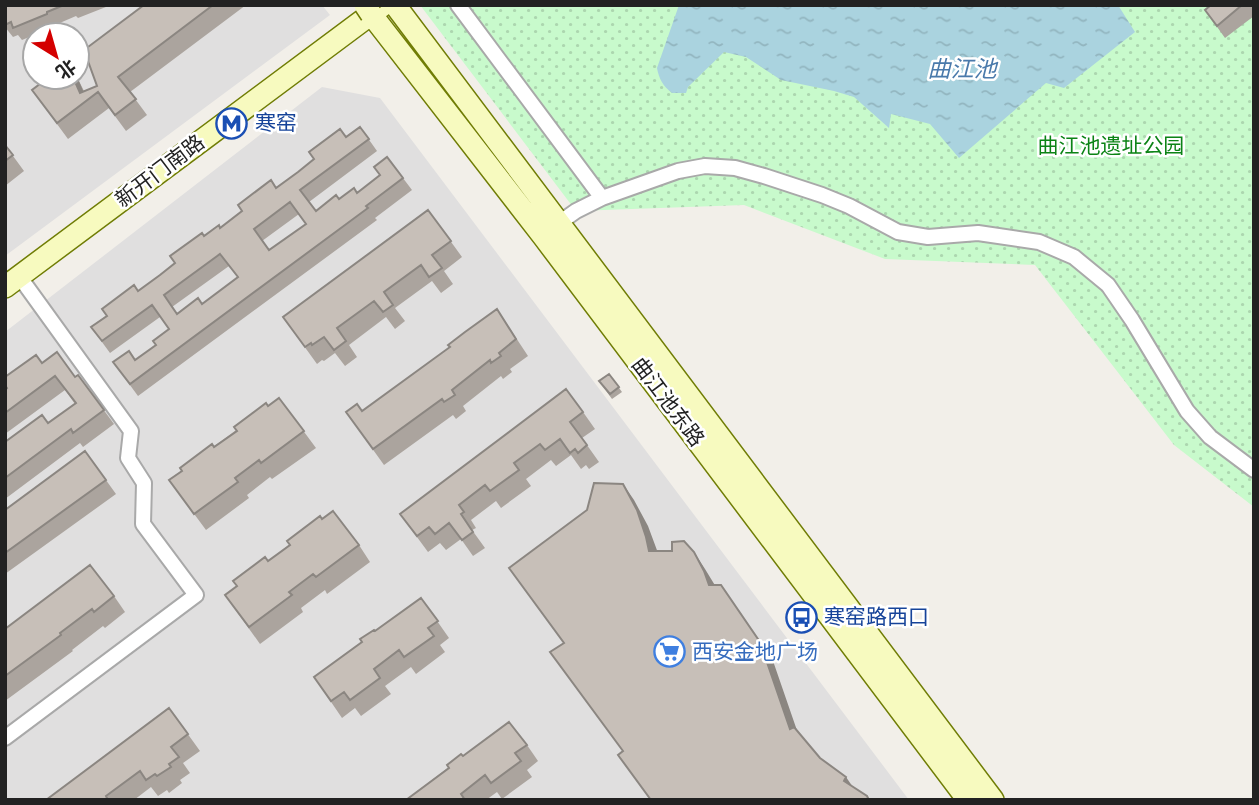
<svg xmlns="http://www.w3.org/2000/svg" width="1259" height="805" viewBox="0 0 1259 805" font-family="'Open Sans','Noto Sans SC',sans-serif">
	<defs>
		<pattern id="park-dots" width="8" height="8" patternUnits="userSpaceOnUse" patternTransform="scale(1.75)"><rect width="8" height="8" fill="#c8facc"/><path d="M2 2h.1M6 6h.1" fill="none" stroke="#acd6af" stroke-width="1.8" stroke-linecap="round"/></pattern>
		<pattern id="water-ripples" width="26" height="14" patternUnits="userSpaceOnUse" patternTransform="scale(1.75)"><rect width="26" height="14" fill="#aad3df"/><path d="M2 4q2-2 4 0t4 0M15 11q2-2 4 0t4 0" fill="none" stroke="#92b5bf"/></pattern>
	</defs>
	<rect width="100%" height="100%" fill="#f2efe9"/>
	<path fill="#e0dfdf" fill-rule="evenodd" d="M 5,5 L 322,5 L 330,15 L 5,256 ZM 35,35 L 77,35 L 77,77 L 35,77 Z
		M 322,87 L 380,98 L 909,800 L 5,800 L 5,332 Z"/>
	<path fill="url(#park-dots)" d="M 420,5 L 1254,5 L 1254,507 L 1174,445 L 1035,265 L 885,259 L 744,205 L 576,211 Z"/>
	<path fill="url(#water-ripples)" d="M 679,5 L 1118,5 L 1135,32 L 1064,88 L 1046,83 L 959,158 L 930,124 L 891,114 L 889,128 L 854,97 L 834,91 L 781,80 L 746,57 L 724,52 L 688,87 L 686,93 L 672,93 C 663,86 659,79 657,68 Z"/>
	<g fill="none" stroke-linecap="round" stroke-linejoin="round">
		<defs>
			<path id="street" d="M 458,5 L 602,198
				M 552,228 L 576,211 L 602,198 L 678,171 L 705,166 L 735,168 L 764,176 L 822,195 L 849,206 L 898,232 L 928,237 L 978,233 L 1039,242 L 1074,257 L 1108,285 L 1132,320 L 1187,411 L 1210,437 L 1254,470
				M 5,738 L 196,595 L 143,524 L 144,483 L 128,458 L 131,431 L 19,276"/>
			<path id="secondary" d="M 395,5 L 993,800
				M 371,14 L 543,236 L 968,800
				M 5,287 L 382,6"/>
		</defs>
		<use href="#street" stroke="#a9a9a9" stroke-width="18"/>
		<use href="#secondary" stroke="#707d05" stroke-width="24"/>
		<use href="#street" stroke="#fff" stroke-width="14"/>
		<use href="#secondary" stroke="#f7fabf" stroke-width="21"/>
		<defs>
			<path id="secondary-bridge" d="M 365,5 L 371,14"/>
		</defs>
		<use href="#secondary-bridge" stroke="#707d05" stroke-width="24" stroke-linecap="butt"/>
		<use href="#secondary-bridge" stroke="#f7fabf" stroke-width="21"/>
	</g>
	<path fill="#aba49e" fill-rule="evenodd" d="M 5,5 L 111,5 L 78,18 L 76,16 L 55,25 L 56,26 L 22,40 L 18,35 L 13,37 L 5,27 Z
		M 144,5 L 246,5 L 130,92 L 147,115 L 126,131 L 109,108 L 68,139 L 32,90 L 49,77 L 77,77 L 84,91 L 97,86 Z
		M 1211,5 L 1254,5 L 1254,16 L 1225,38 L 1205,10 Z
		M 360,127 L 377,151 L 309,202 L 316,211 L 339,199 L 357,193 L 380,176 L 387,157 L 412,190 L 375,218 L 377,220 L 138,396 L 113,362 L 135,360 L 156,345 L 169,329 L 160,317 L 110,353 L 91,327 L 175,263 L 204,236 L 220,228 ZM 299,214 L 306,224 L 269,250 L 262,241 ZM 229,266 L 238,278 L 202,304 L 177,314 L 172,307 Z
		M 5,145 L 24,171 L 5,186 Z
		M 428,210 L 462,257 L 444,271 L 453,284 L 441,293 L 432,281 L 395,308 L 405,321 L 395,329 L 386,317 L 349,345 L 357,357 L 345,366 L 335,353 L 324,361 L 322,360 L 317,364 L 283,317 Z
		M 497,309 L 528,356 L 510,369 L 512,372 L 503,379 L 501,376 L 463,406 L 466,411 L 456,419 L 453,415 L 384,465 L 346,412 L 362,411 L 450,347 Z
		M 42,363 L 75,377 L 78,375 L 114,424 L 83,447 L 80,443 L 5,499 L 5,442 L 48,423 L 75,404 L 65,390 L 5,434 L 5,390 Z
		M 609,374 L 622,392 L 612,399 L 599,381 Z
		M 279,398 L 316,448 L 272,479 L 270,477 L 247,495 L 249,498 L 206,530 L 169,480 Z
		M 583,412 L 595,429 L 582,438 L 599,462 L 589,469 L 586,465 L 581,469 L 571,455 L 556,466 L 551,460 L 526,479 L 531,486 L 501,508 L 496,501 L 471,520 L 476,528 L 472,530 L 485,548 L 473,556 L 461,539 L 446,550 L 440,543 L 428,552 L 400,514 Z
		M 85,451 L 116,494 L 5,574 L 5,510 Z
		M 322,519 L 359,545 L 370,562 L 327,594 L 325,590 L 301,608 L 303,612 L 260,644 L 225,595 Z
		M 114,596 L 125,612 L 105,628 L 103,626 L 72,650 L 73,651 L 5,701 L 5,629 Z
		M 421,598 L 449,638 L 440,645 L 445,652 L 416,674 L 411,667 L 385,686 L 391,694 L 361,716 L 355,708 L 342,718 L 314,677 Z
		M 169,708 L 200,751 L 183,763 L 190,773 L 180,780 L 182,783 L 169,793 L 167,790 L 158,796 L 151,787 L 134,800 L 46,800 Z
		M 527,745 L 538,761 L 527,770 L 532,777 L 502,799 L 497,792 L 486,800 L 406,800 L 463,756 Z"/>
	<path fill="#8b8681" d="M 73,77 L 77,77 L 78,79 L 87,100 L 80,93 Z
		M 623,484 L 634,500 L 648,526 L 658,553 L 649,551 Z
		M 694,552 L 705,569 L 716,587 L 709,585 Z
		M 760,642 L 772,658 L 802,745 L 790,729 Z
		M 846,777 L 857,793 L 844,781 Z"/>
	<path fill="#c7bfb8" stroke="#8b8681" stroke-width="2" fill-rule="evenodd" d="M 5,5 L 64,5 L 47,12 L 47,14 L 13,28 L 11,22 L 5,25 Z
		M 144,5 L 213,5 L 118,77 L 136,99 L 115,115 L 98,92 L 57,123 L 32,90 L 49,77 L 73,77 L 80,93 L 97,86 L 84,50 Z
		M 1211,5 L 1242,5 L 1217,26 L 1205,10 Z
		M 360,127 L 369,139 L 300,190 L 316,211 L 336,195 L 339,199 L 354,188 L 357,193 L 380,175 L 374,167 L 387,157 L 403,178 L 366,206 L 368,208 L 130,384 L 113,362 L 129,351 L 135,360 L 156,345 L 153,341 L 169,329 L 152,305 L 102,341 L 91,327 L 107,316 L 102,309 L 134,285 L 138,291 L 160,275 L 175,263 L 170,256 L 202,233 L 204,236 L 219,225 L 220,228 L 242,211 L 238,205 L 271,180 L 276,188 L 298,172 L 314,159 L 309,152 L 340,129 L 346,137 ZM 290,202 L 306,224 L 269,250 L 254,229 ZM 220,254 L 238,277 L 202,304 L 198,298 L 177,314 L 164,295 Z
		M 5,145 L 13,155 L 5,161 Z
		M 428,210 L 451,241 L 432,255 L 442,268 L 429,277 L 421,265 L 384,292 L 393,305 L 383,312 L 374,301 L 337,328 L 346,341 L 334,350 L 324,337 L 312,345 L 311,343 L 305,347 L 283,317 Z
		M 497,309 L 516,339 L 499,353 L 501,356 L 491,363 L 490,360 L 452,390 L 455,395 L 444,402 L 442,399 L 373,449 L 346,412 L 357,404 L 362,411 L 450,347 L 448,345 L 465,332 Z
		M 57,352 L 75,377 L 78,375 L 104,410 L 73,433 L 71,429 L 5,478 L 5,442 L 42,415 L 48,423 L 76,403 L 55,376 L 5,413 L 5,390 L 7,388 L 5,385 L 5,377 L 36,355 L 42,363 Z
		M 609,374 L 619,387 L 610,394 L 599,381 Z
		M 566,389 L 583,412 L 570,422 L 587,445 L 578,453 L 575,449 L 570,453 L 560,439 L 545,450 L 540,444 L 514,463 L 519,470 L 490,491 L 485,485 L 459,505 L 464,512 L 461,514 L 473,532 L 462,540 L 449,523 L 435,534 L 429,527 L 417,536 L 400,514 Z
		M 279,398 L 304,431 L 261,463 L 259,460 L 235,478 L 238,482 L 194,514 L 169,480 L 182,471 L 180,468 L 212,444 L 214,447 L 237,431 L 234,427 L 266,403 L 268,406 Z
		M 85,451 L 106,480 L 5,553 L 5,510 Z
		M 594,483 L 623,484 L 637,510 L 646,537 L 649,551 L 672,551 L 672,542 L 684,541 L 694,552 L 704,571 L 709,585 L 721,585 L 760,642 L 790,729 L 794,727 L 820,758 L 846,777 L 844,781 L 867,796 L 869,800 L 651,800 L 618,755 L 623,751 L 550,652 L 564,643 L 509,568 L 587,510 Z
		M 333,511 L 359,545 L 316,577 L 313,574 L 289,592 L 292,595 L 249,627 L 225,595 L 237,586 L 233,581 L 265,557 L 268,561 L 290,545 L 287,541 L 320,516 L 322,519 Z
		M 90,565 L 114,596 L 94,612 L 92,609 L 60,633 L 61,635 L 5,676 L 5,629 Z
		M 421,598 L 438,621 L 428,628 L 434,636 L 404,657 L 399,650 L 374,669 L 380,678 L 350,700 L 344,692 L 331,701 L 314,677 L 362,642 L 360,639 L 374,630 L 375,631 Z
		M 169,708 L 188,734 L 171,747 L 179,757 L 169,764 L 171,767 L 157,776 L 155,774 L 146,780 L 140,771 L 106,796 L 108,800 L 46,800 Z
		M 509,722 L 527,745 L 515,753 L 521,761 L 491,783 L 485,775 L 461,794 L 465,800 L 406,800 L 449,768 L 447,765 L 461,754 L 463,756 Z"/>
	<defs>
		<symbol id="metro-ring" viewBox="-11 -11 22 22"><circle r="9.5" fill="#fff" stroke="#1a4fb4" stroke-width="1.5"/><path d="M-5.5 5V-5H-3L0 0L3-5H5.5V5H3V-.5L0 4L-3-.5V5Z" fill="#1a4fb4"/></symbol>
		<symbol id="bus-ring" viewBox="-11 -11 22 22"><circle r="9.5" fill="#fff" stroke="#1a4fb4" stroke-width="1.5"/><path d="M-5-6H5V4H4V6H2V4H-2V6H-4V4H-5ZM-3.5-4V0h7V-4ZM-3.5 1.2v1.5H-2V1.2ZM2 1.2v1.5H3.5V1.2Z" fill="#1a4fb4"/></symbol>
		<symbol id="supermarket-ring" viewBox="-11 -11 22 22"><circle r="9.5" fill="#fff" stroke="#3f7fe0" stroke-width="1.5"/><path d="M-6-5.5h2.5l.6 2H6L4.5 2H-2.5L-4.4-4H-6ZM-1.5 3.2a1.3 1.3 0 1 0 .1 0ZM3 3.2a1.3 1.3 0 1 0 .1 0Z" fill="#3f7fe0"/></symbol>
	</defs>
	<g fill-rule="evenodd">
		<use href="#metro-ring" x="214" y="106" width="35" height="35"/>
		<use href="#bus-ring" x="784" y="600" width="35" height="35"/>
		<use href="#supermarket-ring" x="652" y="634" width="35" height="35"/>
	</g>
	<g text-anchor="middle" stroke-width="5" stroke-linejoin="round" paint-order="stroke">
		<g font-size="21" fill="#164399" stroke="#fff" text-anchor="start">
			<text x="255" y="130">寒窑</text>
			<text x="824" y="624">寒窑路西口</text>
		</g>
		<g font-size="21" fill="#0c8416" stroke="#fff">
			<text x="1111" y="153">曲江池遗址公园</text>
		</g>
		<g font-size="21" fill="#222" stroke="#fff">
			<text transform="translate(160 171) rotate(-37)" y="7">新开门南路</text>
			<text transform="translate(668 402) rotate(53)" y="7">曲江池东路</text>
		</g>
		<g font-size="21" fill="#366cbe" stroke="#fff" text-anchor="start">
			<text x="692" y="659">西安金地广场</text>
		</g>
		<g font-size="23" font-style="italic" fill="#4a7aab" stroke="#fff">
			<text x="962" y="77">曲江池</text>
		</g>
	</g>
	<rect width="1259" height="805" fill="none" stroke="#222222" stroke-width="14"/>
	<g transform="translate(56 56) rotate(143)"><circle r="33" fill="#ffffff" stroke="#a7a7a7" stroke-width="2"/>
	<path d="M0-5L12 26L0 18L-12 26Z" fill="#d40000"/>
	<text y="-10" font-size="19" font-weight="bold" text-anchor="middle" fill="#222222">北</text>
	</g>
</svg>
